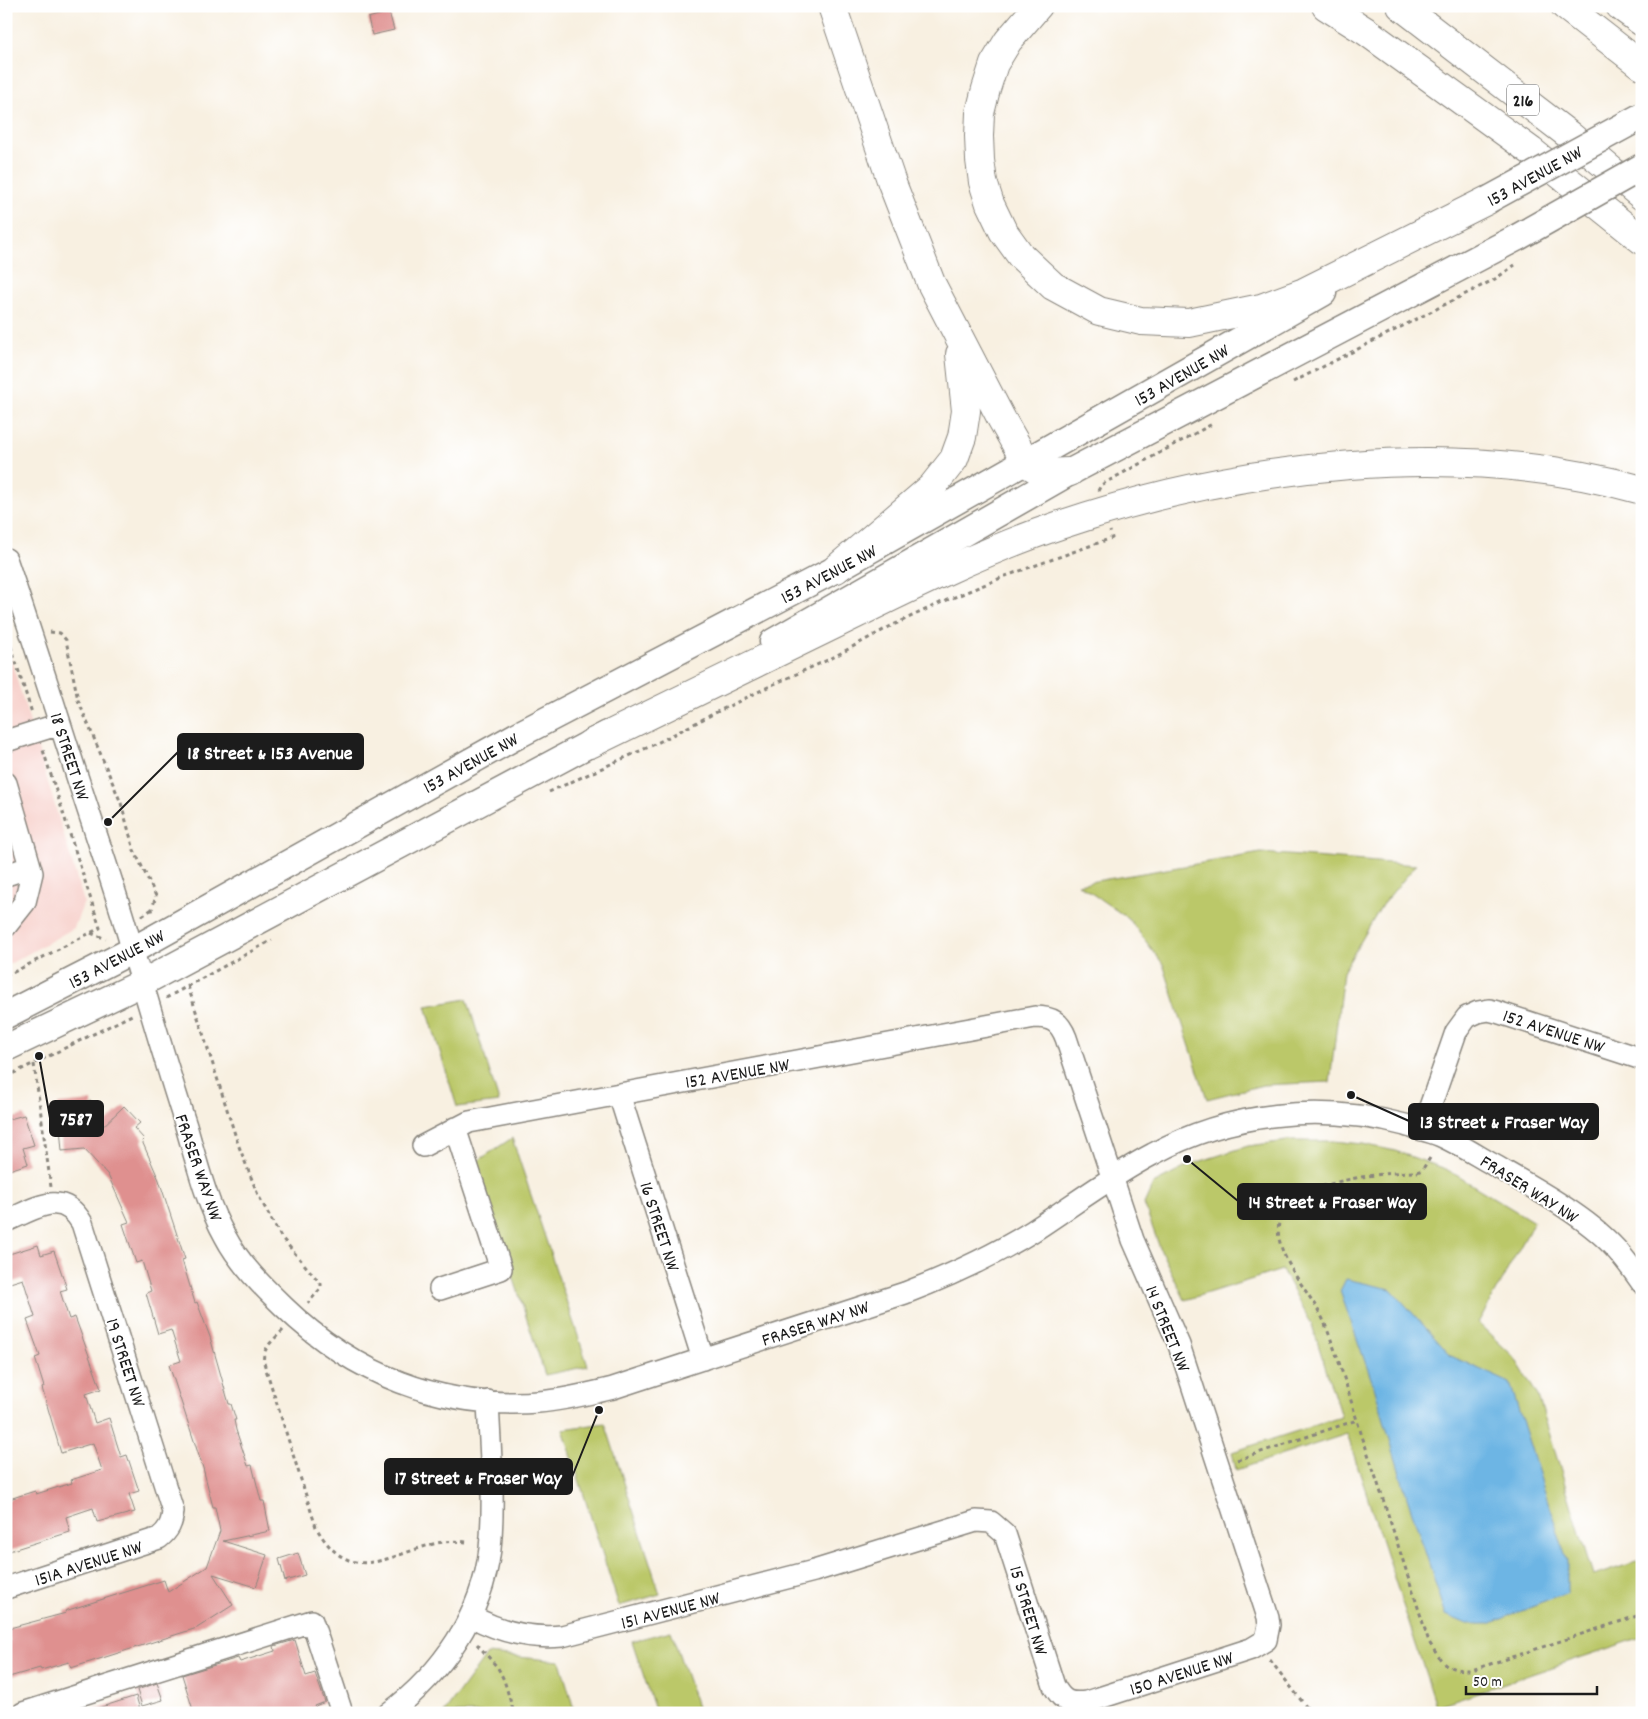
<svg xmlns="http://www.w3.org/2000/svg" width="1648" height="1719" viewBox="0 0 1648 1719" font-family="Dekko,sans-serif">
	<rect width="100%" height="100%" fill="#fff"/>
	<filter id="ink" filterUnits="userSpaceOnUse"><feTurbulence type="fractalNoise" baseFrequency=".02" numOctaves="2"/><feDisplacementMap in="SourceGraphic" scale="10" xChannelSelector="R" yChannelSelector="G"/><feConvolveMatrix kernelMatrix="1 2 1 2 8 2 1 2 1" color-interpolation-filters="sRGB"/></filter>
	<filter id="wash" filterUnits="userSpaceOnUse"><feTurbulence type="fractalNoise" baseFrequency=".0096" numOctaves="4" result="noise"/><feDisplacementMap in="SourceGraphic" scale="20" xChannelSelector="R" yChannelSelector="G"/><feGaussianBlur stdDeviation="1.12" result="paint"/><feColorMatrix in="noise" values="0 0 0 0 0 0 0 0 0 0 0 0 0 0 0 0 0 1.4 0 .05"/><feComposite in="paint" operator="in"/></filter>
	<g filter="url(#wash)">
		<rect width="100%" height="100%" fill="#f8f0e1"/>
		<path fill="#f7d0cb" d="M 6,643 L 84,902 L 74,928 L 6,966 Z"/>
		<path fill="#bbc869" stroke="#6c7242" d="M 1261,853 L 1416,865 L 1382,905 L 1343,972 L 1330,1082 L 1263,1085 L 1207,1099 L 1163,964 L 1129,919 L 1078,884 Z
			M 467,999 L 499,1102 L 457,1107 L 426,1006 Z
			M 512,1138 L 588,1366 L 545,1375 L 476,1162 Z
			M 1287,1141 L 1333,1141 L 1363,1144 L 1395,1151 L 1446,1169 L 1534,1222 L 1478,1323 L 1514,1357 L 1538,1396 L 1593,1576 L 1642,1560 L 1642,1637 L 1436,1706 L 1347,1434 L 1236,1470 L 1232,1452 L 1341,1417 L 1312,1325 L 1282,1270 L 1185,1300 L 1161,1251 L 1144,1204 L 1153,1184 L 1192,1164 L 1248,1146 Z
			M 605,1423 L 660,1594 L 619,1606 L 563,1429 Z
			M 671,1631 L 699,1713 L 656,1713 L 632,1641 Z
			M 487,1654 L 560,1661 L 575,1713 L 444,1713 Z"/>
		<path fill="#6db5e4" stroke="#446880" d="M 1346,1279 L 1391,1289 L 1451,1356 L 1510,1383 L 1567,1561 L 1567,1593 L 1489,1624 L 1467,1624 L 1446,1615 L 1408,1500 L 1375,1390 L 1340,1291 Z"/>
		<g id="blocks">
			<path fill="#df908f" d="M 389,12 L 394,30 L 372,35 L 368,18 Z
				M 92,1101 L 95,1134 L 124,1106 L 140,1123 L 134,1128 L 144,1139 L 142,1141 L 159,1180 L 185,1259 L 182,1260 L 195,1303 L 197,1302 L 210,1337 L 229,1404 L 231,1404 L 236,1420 L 234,1420 L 236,1430 L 248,1466 L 252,1465 L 261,1501 L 264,1501 L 270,1531 L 223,1541 L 267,1555 L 256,1587 L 213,1574 L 233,1605 L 197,1628 L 71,1668 L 69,1662 L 41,1670 L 40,1668 L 9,1677 L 6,1668 L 6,1642 L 10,1641 L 6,1629 L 66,1613 L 65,1611 L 164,1580 L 168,1592 L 207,1567 L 220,1531 L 215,1507 L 213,1507 L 203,1468 L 169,1365 L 181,1361 L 171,1330 L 158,1334 L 146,1293 L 151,1291 L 142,1261 L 136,1263 L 123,1224 L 129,1222 L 108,1175 L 84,1149 L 62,1151 L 58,1104 Z
				M 24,1115 L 34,1145 L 23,1148 L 28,1164 L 6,1171 L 6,1120 Z
				M 38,1245 L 41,1255 L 54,1251 L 67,1289 L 60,1291 L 69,1319 L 75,1317 L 101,1389 L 86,1394 L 95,1423 L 109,1418 L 121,1457 L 127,1455 L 139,1491 L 129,1494 L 135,1512 L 97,1522 L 93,1508 L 66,1517 L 70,1532 L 6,1552 L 6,1500 L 35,1491 L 36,1494 L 72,1483 L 71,1480 L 102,1470 L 93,1443 L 61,1453 L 42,1388 L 44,1387 L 35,1358 L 40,1356 L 27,1320 L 35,1317 L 23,1279 L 10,1283 L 6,1269 L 6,1255 Z
				M 298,1553 L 305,1575 L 285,1581 L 279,1559 Z
				M 295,1640 L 306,1676 L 315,1673 L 325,1702 L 315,1706 L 316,1708 L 300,1713 L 194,1713 L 182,1675 L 238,1658 L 240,1662 L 275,1651 L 274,1646 Z
				M 157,1683 L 163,1700 L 142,1706 L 137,1690 Z
				M 136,1696 L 141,1713 L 93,1713 L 92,1710 Z"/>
		</g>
	</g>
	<g filter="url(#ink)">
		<use href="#blocks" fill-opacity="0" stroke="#8a867e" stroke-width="1"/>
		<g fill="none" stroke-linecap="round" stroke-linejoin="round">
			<defs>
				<path id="minor" d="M 6,559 C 30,629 52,699 75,770 C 92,823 111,877 127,931 C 146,996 165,1061 186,1126 C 197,1163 206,1202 225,1236 C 239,1263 262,1286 284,1307 C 353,1374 441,1409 538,1402 C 564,1400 588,1394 613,1388 L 905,1293 C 952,1275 991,1257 1033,1231 C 1073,1205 1111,1176 1153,1154 C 1229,1112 1321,1103 1405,1125 C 1417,1129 1430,1131 1441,1136 C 1459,1144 1476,1155 1492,1164 C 1530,1186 1584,1215 1613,1246 C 1624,1257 1633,1270 1642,1283
					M 6,741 L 60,724
					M 6,783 L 32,873 L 25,902 L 6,926
					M 6,875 L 30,867
					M 619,1094 L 703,1359
					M 1422,1130 L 1456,1032 L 1467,1017 L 1478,1012 L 1489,1010 L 1497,1012 L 1642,1059
					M 423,1146 L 469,1122 L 1035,1017 C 1052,1017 1060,1022 1066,1038 L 1133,1240 L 1179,1345 L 1268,1617 L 1269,1625 L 1266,1640 L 1251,1649 L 1087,1702 C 1069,1704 1063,1702 1054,1686 L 1005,1534 L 991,1522 L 976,1521 L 814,1571 L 562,1636 C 529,1639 500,1632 471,1616
					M 6,1221 C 35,1209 62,1188 82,1223 L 173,1511 C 172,1523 169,1530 159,1538 L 6,1588
					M 440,1289 L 501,1269 L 455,1128
					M 23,1713 L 312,1621 L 342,1713
					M 389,1713 C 442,1673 482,1616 490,1549 C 495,1500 490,1450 488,1401"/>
				<path id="major" d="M 773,642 L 1070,472 L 1518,237
					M 6,1015 L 133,950 L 518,735 L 836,569 L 1323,293
					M 6,1048 L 142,983 L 608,734"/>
				<path id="highway" d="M 832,6 L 892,183 L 931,283 L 1001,418 L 1026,462 C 1039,474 1053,473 1070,472
					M 1038,6 L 1008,41 L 994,64 L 986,89 L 980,113 L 979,136 L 980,160 L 983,182 L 990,204 L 1003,231 L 1021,256 L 1053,286 L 1099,311 L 1141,321 L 1189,323 L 1261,308 L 1304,292 L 1488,200
					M 1326,6 L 1367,32 L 1531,151 L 1642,240
					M 1401,6 L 1569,135 L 1642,196
					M 1565,6 L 1642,66
					M 1620,6 L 1642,22
					M 836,569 L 932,487 L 954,459 L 962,437 L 966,411 L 960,354
					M 590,744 C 672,704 754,664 836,624 C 909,588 983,551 1060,525 C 1239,464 1458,438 1642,490"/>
			</defs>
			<use href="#minor" stroke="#8a867e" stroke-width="24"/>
			<use href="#major" stroke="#8a867e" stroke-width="29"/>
			<use href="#highway" stroke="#8a867e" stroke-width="30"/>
			<path stroke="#8a867e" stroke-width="3" stroke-dasharray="4 4" stroke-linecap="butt" d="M 1293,382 L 1495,279 L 1515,265
				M 1098,491 L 1101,485 L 1214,423
				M 6,631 L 32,713
				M 50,632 L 60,633 L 66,640 L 78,700 L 121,803 L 134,850 L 156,896 L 152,909 L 153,914
				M 549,792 L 653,745 L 715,713 L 774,684 L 830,659 L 889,627 L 940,603 L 1003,577 L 1112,538 L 1110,531
				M 142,916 L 152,909
				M 91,933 L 106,939
				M 6,976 L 100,928 L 42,747
				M 188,986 L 238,1144 L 258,1195 L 281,1237 L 321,1284 L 321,1288 L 308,1303
				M 166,998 L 272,940
				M 34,1064 L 51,1187
				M 6,1077 L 134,1014
				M 1430,1158 L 1422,1170 L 1417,1172 C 1384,1172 1292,1181 1280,1219 C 1269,1253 1314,1295 1325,1324 C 1340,1361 1350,1399 1362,1436 C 1385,1504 1407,1573 1429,1642 C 1442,1663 1446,1671 1472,1670 L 1637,1616 L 1642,1618
				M 283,1330 C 274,1340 261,1348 264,1363 L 316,1527 C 350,1588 387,1555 437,1543 C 447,1541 457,1541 467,1542
				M 1237,1460 L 1357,1420
				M 477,1644 L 498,1668 L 504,1680 L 514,1713
				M 1270,1660 L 1311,1713"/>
			<use href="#minor" stroke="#fff" stroke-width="21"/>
			<use href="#major" stroke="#fff" stroke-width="26"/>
			<use href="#highway" stroke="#fff" stroke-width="28"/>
			<defs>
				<path id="major-bridge" d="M 1488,200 L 1642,116
					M 1518,237 L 1642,167"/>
			</defs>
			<use href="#major-bridge" stroke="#8a867e" stroke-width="29" stroke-linecap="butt"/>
			<use href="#major-bridge" stroke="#fff" stroke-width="26"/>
		</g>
	</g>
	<g text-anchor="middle" stroke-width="4" stroke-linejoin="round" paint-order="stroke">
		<rect fill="#fff" stroke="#606060" stroke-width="1" x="1507" y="84.5" width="32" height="31" rx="4"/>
		<g font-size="18" font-weight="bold" fill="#1c1c1c">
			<text x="1523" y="106">216</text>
		</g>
		<g font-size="19" fill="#1c1c1c" stroke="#fff">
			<text transform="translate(1534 175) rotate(-29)" y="7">153 AVENUE NW</text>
			<text transform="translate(1181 374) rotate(-30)" y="7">153 AVENUE NW</text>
			<text transform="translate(828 573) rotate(-28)" y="7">153 AVENUE NW</text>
			<text transform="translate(71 756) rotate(72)" y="7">18 STREET NW</text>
			<text transform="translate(470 762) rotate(-29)" y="7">153 AVENUE NW</text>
			<text transform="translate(116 958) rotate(-28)" y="7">153 AVENUE NW</text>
			<text transform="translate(1554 1030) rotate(18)" y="7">152 AVENUE NW</text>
			<text transform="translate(737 1072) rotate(-10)" y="7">152 AVENUE NW</text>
			<text transform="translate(200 1167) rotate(71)" y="7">FRASER WAY NW</text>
			<text transform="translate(1530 1188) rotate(32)" y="7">FRASER WAY NW</text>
			<text transform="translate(661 1226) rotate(72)" y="7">16 STREET NW</text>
			<text transform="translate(815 1322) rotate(-18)" y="7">FRASER WAY NW</text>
			<text transform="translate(1169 1328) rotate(68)" y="7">14 STREET NW</text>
			<text transform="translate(127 1362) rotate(72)" y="7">19 STREET NW</text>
			<text transform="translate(88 1562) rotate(-18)" y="7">151A AVENUE NW</text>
			<text transform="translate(670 1609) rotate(-15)" y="7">151 AVENUE NW</text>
			<text transform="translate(1030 1610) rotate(73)" y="7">15 STREET NW</text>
			<text transform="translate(1181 1672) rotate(-18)" y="7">150 AVENUE NW</text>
		</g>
	</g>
	<path fill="none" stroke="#1c1c1c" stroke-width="2" d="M108 822L178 752M39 1056L50 1118M1351 1095L1409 1121M1187 1159L1238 1201M599 1410L572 1477"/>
	<g fill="#1c1c1c" stroke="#fff" stroke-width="2">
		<circle cx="108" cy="822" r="5"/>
		<circle cx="39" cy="1056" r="5"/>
		<circle cx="1351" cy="1095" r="5"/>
		<circle cx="1187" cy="1159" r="5"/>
		<circle cx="599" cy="1410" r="5"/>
	</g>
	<g fill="#1c1c1c" stroke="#1c1c1c" stroke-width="2">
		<rect x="178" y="734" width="185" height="35" rx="5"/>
		<rect x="50" y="1101" width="53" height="35" rx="5"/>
		<rect x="1409" y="1104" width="189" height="35" rx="5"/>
		<rect x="1238" y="1184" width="188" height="35" rx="5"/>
		<rect x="385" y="1459" width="187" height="35" rx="5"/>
	</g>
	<g font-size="20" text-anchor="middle" font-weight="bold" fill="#fff">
		<text x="270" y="759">18 Street &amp; 153 Avenue</text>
		<text x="76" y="1125">7587</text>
		<text x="1504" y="1128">13 Street &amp; Fraser Way</text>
		<text x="1332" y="1208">14 Street &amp; Fraser Way</text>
		<text x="478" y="1484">17 Street &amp; Fraser Way</text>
	</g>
	<rect width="1648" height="1719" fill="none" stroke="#fff" stroke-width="25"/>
	<path d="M1466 1686v8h131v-8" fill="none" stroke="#1c1c1c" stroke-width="2.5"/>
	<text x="1473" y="1686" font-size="15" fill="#1c1c1c" stroke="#ffffff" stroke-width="4" paint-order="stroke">50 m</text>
</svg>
